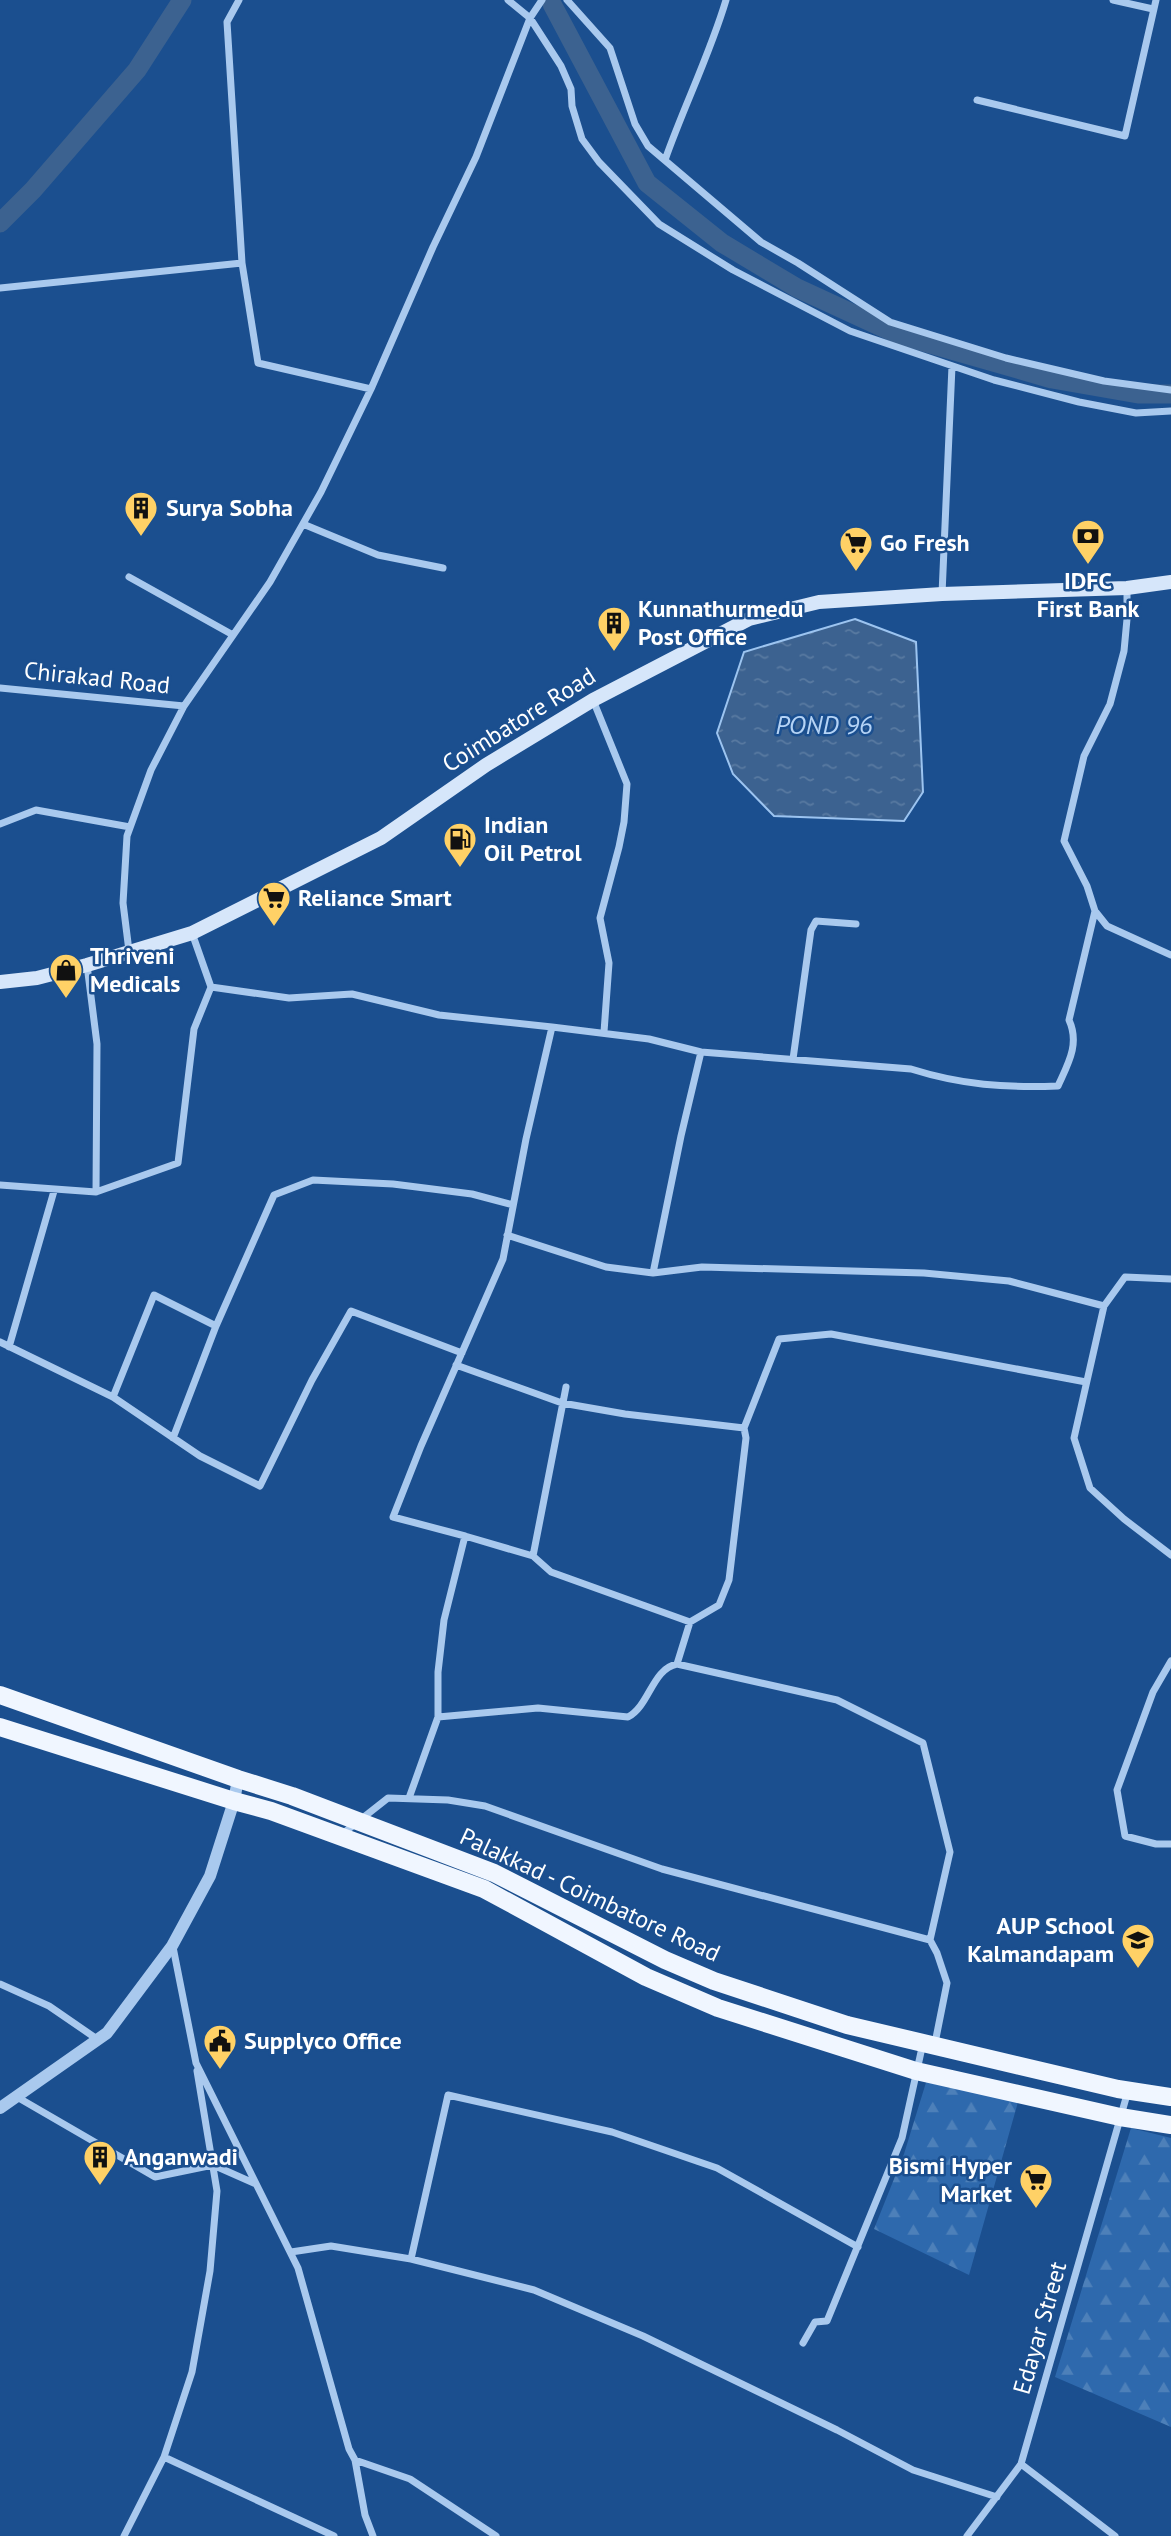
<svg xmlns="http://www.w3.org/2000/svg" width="1171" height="2536" viewBox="0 0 1171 2536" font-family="'PT Sans',sans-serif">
	<defs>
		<pattern id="forest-firs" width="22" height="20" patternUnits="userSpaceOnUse" patternTransform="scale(1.75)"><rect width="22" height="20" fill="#2e69ad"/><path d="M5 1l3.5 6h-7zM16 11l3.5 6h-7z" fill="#4d80b9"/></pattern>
		<pattern id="water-ripples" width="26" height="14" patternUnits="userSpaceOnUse" patternTransform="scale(1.75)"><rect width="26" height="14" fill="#3c6290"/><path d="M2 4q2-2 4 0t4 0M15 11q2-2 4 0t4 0" fill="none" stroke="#597aa1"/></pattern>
	</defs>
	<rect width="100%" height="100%" fill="#1b4f8f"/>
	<path fill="url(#forest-firs)" d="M 928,2076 L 1018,2102 L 969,2275 L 874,2229 L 904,2154 Z
		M 1131,2128 L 1171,2138 L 1171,2427 L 1055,2377 Z"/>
	<path fill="url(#water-ripples)" stroke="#9cc4f0" stroke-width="2" d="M 855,619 L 916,642 L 923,792 L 904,821 L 774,816 L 733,774 L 717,733 L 744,652 Z"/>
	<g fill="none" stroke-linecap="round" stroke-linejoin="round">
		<path stroke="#3c6290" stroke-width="19" d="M 552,4 L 647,183 L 722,243 L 797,288 L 899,335 L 1052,379 L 1138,394 L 1171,394
			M 0,223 L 33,190 L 137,70 L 182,0"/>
		<path stroke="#a9c9ee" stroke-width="7" d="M 239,0 L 227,22 L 242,263
			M 508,0 L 530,18 L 561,66 L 571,89 L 572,106 L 582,139 L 599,162 L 659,224 L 733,270 L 850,331 L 994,380 L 1079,402 L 1136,413 L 1171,411
			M 567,0 L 610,48 L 635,124 L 648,146 L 761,242 L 798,263 L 890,322 L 1006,358 L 1104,381 L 1171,390
			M 1113,0 L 1153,9
			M 977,100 L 1125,136 L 1156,0
			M 665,160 C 684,106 710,54 726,0
			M 0,288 L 242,263 L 258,363 L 371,389
			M 303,524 L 378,555 L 443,568
			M 129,577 L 233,635
			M 1127,589 L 1127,619 L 1124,651 L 1110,704 L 1084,756 L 1064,841 L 1087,886 L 1095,911 L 1107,926 L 1171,955
			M 942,594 L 952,366
			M 0,688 L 184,706 L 151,770 L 127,836 L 123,903 L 129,951
			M 593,700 L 627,784 L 624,822 L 619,847 L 600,918 L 609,963 L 604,1032
			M 184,706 L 270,582 L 321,492 L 371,389 L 433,247 L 476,157 L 530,18 L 542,0
			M 0,824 L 36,810 L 130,827
			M 192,933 L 211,987
			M 87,965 L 97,1044 L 96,1192
			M 793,1059 L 811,930 L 816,921 L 856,924
			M 0,1185 L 96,1192 L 178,1163 L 194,1029 L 211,987 L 289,998 L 352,994 L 439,1015 L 552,1027
			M 507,1235 L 606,1267 L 653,1273 L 702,1267 L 924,1273 L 1009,1281 L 1104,1306 L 1125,1277 L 1171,1279
			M 653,1273 L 681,1136 L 701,1052
			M 1104,1306 L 1074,1438 L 1090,1488 L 1124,1519 L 1171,1555
			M 0,1342 L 113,1397 L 200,1456 L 260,1486 L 312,1380 L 351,1311 L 462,1353
			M 9,1347 L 54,1191
			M 456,1365 L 562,1403 L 625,1414 L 744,1428
			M 113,1397 L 154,1295 L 216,1326 L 274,1195 L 313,1180 L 393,1184 L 472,1194 L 513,1205
			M 173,1438 L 216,1326
			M 465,1536 L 393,1517 L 421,1446 L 503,1259 L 526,1139 L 552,1027 L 649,1039 L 701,1052 L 911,1069 C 962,1085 1005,1088 1058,1086 C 1068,1064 1080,1044 1069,1020 L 1095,911
			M 533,1556 L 551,1572 L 690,1622
			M 1171,1661 L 1153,1692 L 1117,1790 L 1125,1836 L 1156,1844 L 1171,1844
			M 677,1664 L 690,1622 L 719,1605 L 729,1580 L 746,1438 L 744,1428 L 779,1339 L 831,1334 L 1086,1382
			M 438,1717 L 438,1672 L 444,1620 L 465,1536 L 533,1556 L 566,1387
			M 409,1798 L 438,1717 L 538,1708 L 628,1717 C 650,1705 652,1669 677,1664 L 837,1700 L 923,1743 L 950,1852 L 930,1940
			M 341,1835 L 388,1798 L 448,1800 L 485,1806 L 662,1869 L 930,1940 L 937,1953 L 947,1983 L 935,2043
			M 173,1947 L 196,2063 L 298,2268 L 349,2449 L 355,2460 L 365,2515 L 373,2536
			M 0,1984 L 49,2006 L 97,2039
			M 17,2097 L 155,2177 L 213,2165 L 256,2184
			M 291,2252 L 331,2246 L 411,2259 L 534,2290 L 643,2336 L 837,2430 L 913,2470 L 997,2497
			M 411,2259 L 448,2095 L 612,2132 L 717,2168 L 858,2247
			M 803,2343 L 815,2322 L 827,2321 L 902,2138 L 923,2043
			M 164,2457 L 334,2536
			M 355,2460 L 410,2479 L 496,2536
			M 1021,2464 L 1115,2536
			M 124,2536 L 164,2457 L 192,2372 L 210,2271 L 217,2191 L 197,2071
			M 967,2536 L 1021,2464 L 1128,2091"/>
		<path stroke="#a9c9ee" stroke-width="12" d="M 0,2108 L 107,2033 L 172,1946 L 210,1876 L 234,1801 L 238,1779"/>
		<path stroke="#d6e6fa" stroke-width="14" d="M 0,982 L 37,978 L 87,965 L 192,933 L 381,838 L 486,765 L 593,700 L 749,619 L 819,602 L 942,594 L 1127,588 L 1171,582"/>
		<path stroke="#f0f6ff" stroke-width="18" d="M 0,1695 L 238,1779 L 292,1796 L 494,1873 L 665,1960 L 714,1981 L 847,2025 L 1118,2089 L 1171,2097
			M 0,1727 L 234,1801 L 271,1811 L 484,1889 L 646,1977 L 718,2008 L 916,2071 L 1120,2117 L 1171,2125"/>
	</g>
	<defs>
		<symbol id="building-pin" viewBox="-11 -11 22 30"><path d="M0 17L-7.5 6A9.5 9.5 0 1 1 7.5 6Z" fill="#ffd166" stroke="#1b4f8f"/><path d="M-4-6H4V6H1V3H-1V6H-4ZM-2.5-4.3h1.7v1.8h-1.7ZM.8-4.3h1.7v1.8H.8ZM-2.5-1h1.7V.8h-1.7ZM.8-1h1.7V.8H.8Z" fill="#111"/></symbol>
		<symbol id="bank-pin" viewBox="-11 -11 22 30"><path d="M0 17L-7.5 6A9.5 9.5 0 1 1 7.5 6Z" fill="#ffd166" stroke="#1b4f8f"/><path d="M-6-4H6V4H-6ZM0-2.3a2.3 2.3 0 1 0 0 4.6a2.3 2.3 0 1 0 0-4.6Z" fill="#111"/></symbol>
		<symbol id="supermarket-pin" viewBox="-11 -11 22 30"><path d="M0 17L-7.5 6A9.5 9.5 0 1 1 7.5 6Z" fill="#ffd166" stroke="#1b4f8f"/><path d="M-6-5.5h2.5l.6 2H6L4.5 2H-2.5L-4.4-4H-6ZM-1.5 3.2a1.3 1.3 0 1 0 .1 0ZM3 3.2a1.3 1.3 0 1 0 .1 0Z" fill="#111"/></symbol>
		<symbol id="fuel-pin" viewBox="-11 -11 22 30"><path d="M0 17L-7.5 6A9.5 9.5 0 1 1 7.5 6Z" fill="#ffd166" stroke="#1b4f8f"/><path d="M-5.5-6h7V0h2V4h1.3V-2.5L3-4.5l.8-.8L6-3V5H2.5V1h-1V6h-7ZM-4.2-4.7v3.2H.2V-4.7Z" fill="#111"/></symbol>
		<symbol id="shop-pin" viewBox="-11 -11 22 30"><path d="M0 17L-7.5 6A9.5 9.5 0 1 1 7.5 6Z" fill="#ffd166" stroke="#1b4f8f"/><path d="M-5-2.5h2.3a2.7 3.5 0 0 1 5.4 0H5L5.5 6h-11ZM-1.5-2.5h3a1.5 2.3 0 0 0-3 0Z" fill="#111"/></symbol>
		<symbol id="school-pin" viewBox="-11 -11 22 30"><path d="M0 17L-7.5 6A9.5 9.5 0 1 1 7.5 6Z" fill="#ffd166" stroke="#1b4f8f"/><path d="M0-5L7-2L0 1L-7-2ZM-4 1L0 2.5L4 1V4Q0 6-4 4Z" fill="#111"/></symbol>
		<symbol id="civic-pin" viewBox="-11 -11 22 30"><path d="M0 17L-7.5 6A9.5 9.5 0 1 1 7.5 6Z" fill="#ffd166" stroke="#1b4f8f"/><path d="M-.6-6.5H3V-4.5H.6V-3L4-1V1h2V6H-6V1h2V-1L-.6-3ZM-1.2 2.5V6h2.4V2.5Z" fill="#111"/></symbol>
	</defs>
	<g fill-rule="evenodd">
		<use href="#building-pin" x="122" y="489" width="38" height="52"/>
		<use href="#bank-pin" x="1069" y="517" width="38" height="52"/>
		<use href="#supermarket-pin" x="837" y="524" width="38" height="52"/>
		<use href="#building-pin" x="595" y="604" width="38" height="52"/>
		<use href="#fuel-pin" x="441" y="820" width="38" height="52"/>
		<use href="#supermarket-pin" x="255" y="879" width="38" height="52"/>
		<use href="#shop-pin" x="47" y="951" width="38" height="52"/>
		<use href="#school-pin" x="1119" y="1921" width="38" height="52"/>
		<use href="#civic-pin" x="201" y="2022" width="38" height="52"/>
		<use href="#building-pin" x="81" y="2138" width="38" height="52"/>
		<use href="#supermarket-pin" x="1017" y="2161" width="38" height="52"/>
	</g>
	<g text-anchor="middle" stroke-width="5" stroke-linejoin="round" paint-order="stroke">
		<g font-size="24" font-weight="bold" fill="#fff" stroke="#1b4f8f" text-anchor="start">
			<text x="166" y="516">Surya Sobha</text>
			<text x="880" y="551">Go Fresh</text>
			<text x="1088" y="589" text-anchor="middle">IDFC<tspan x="1088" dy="28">First Bank</tspan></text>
			<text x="638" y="617">Kunnathurmedu<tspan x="638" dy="28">Post Office</tspan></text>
			<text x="484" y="833">Indian<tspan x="484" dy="28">Oil Petrol</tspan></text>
			<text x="298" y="906">Reliance Smart</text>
			<text x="90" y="964">Thriveni<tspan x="90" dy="28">Medicals</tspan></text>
			<text x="1114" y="1934" text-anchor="end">AUP School<tspan x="1114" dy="28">Kalmandapam</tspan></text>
			<text x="244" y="2049">Supplyco Office</text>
			<text x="124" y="2165">Anganwadi</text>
			<text x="1012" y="2174" text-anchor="end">Bismi Hyper<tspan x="1012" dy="28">Market</tspan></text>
		</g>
		<g font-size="24" fill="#fff" stroke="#1b4f8f">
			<text transform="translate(97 678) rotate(6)" y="8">Chirakad Road</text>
			<text transform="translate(519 720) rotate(-32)" y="8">Coimbatore Road</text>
			<text transform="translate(590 1895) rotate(25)" y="8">Palakkad - Coimbatore Road</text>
			<text transform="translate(1040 2328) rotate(-74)" y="8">Edayar Street</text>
		</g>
		<g font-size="26" font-style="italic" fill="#b5d3f5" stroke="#1b4f8f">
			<text x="824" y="734">POND 96</text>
		</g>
	</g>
</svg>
